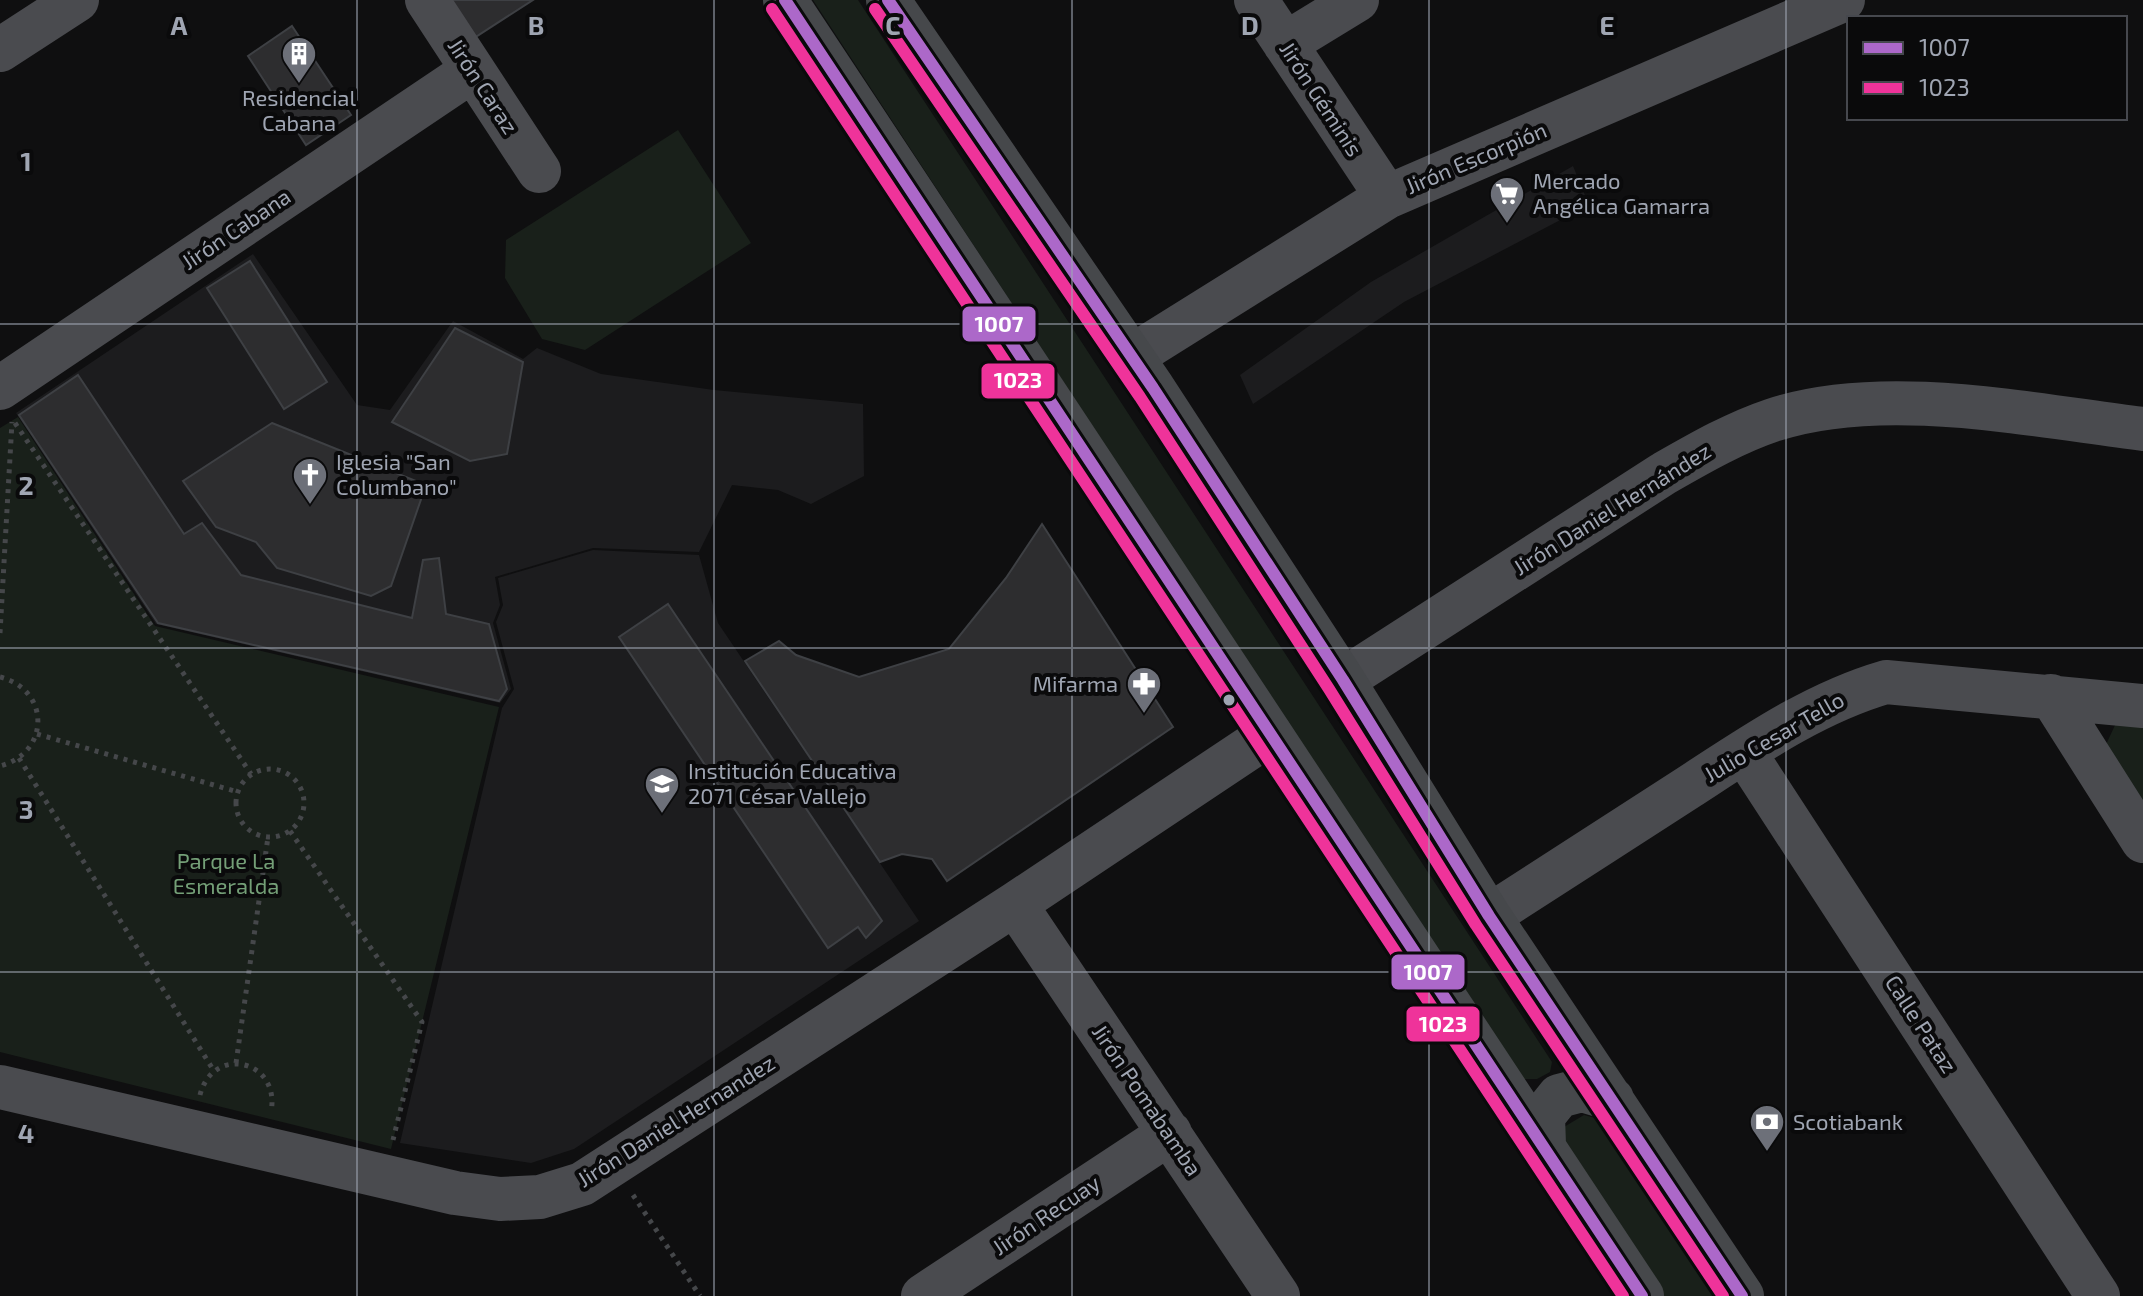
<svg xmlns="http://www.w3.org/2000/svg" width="2143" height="1296" viewBox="0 0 2143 1296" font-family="'Exo 2',sans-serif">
	<rect width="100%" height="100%" fill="#0f0f10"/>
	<path fill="#1c1c1e" d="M 1573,166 L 1589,205 L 1404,302 L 1253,404 L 1240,375 L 1371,282 Z
		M 253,254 L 357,405 L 390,410 L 453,321 L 523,359 L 537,348 L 601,374 L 714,390 L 863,404 L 864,476 L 811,504 L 778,490 L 732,485 L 699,552 L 593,548 L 495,577 L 500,605 L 493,623 L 511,689 L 500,703 L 156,624 L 16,413 Z
		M 593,550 L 699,555 L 718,623 L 919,921 L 574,1149 L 531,1163 L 400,1143 L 502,708 L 514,689 L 496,622 L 503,605 L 498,578 Z"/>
	<path fill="#19201a" d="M 813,0 L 858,0 L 1552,1062 L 1550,1072 L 1537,1079 L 1520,1079 Z
		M 678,130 L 751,243 L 585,350 L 542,339 L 505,278 L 506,240 Z
		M 18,417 L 155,626 L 499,707 L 391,1149 L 0,1052 L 0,428 Z
		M 2116,723 L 2143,726 L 2143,814 L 2103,751 Z
		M 1584,1115 L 1595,1118 L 1713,1296 L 1663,1296 L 1561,1143 L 1564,1127 Z"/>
	<path fill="#2d2d2f" stroke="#3e4044" stroke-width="2" d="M 450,0 L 533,0 L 474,38 Z
		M 292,26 L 351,115 L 306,145 L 248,56 Z
		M 250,261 L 327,382 L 284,409 L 207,288 Z
		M 455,328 L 523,362 L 507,454 L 470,461 L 392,422 Z
		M 78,375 L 184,534 L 202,523 L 241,575 L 412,618 L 423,560 L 439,558 L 446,614 L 489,624 L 507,689 L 499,701 L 158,623 L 19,415 Z
		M 272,423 L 426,485 L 391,586 L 371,596 L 277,568 L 256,542 L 216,527 L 183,481 Z
		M 1042,524 L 1173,727 L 947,881 L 932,859 L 902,854 L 880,862 L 745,661 L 779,641 L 796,655 L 859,677 L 949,649 L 1006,578 Z
		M 668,604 L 882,921 L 866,938 L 858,927 L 828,948 L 619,637 Z"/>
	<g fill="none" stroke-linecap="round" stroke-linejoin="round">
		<path stroke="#45474a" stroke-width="5" stroke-dasharray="4 6" stroke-linecap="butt" d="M 15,423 L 251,774
			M 0,633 L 12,422
			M 0,677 C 51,690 50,753 0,766
			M 37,734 L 238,792
			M 19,758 L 214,1071
			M236 803a34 34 0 1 1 68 0a34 34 0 1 1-68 0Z
			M 290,831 L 422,1022 L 393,1140
			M 236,1063 L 268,837
			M 200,1095 C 213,1044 281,1060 271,1112
			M 633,1195 L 700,1296"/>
		<path stroke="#4a4b4f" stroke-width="44" d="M 427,0 L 539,171
			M 1256,0 L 1387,197
			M 1285,44 L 1357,0
			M 0,50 L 77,0
			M 1131,357 L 1387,197 L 1843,0
			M 0,388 L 473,70
			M 1343,680 L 1663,474 C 1698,454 1734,433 1773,420 C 1883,384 2030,415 2143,429
			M 2051,696 L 2143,841
			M 1744,752 L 2098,1296
			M 1015,904 L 1278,1296
			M 1489,916 C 1556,873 1622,830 1689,787 C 1752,746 1814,703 1886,682 L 2143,706
			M 0,1087 L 455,1193 L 500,1199 L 540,1197 L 582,1184 L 1015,904 L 1270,734
			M 923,1296 L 1170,1133"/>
		<path stroke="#46484b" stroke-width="44" d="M 785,0 L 1642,1296
			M 888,0 L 1153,388 L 1343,680 L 1489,916 L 1742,1296
			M 1544,1145 L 1543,1116 L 1559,1096 L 1582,1090 L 1612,1099"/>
		<defs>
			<path id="bus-1" d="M 785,0 L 1642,1296
				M 888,0 L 1153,388 L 1343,680 L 1489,916 L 1742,1296"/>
			<path id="bus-2" d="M 772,9 L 1623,1296
				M 875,9 L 1140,397 L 1329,689 L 1476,925 L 1723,1296"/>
		</defs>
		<use href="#bus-1" stroke="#0a0a0b" stroke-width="18"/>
		<use href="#bus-2" stroke="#0a0a0b" stroke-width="18"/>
		<use href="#bus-1" stroke="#ac68c9" stroke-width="12"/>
		<use href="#bus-2" stroke="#ef339a" stroke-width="12"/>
	</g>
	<path fill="none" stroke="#9fa5b2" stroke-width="2" stroke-opacity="0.55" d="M 357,0 L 357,1296M 714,0 L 714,1296M 1072,0 L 1072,1296M 1429,0 L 1429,1296M 1786,0 L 1786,1296M 0,324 L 2143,324M 0,648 L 2143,648M 0,972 L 2143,972"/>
	<defs>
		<symbol id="building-pin" viewBox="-11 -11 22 30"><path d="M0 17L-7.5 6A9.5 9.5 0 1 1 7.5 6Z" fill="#6d7079" stroke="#0a0a0b"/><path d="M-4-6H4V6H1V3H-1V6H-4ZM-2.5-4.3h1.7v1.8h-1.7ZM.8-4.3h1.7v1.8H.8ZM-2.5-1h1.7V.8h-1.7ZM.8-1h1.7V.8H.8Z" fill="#fff"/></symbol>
		<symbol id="supermarket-pin" viewBox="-11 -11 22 30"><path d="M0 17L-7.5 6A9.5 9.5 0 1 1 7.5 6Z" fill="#6d7079" stroke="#0a0a0b"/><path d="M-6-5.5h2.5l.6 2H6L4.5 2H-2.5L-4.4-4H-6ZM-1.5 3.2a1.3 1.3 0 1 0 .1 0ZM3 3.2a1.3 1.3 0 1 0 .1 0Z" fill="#fff"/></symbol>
		<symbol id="church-pin" viewBox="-11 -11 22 30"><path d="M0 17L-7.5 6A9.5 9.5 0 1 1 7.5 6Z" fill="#6d7079" stroke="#0a0a0b"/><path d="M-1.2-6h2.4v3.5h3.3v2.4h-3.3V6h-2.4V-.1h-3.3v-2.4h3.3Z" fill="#fff"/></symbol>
		<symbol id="pharmacy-pin" viewBox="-11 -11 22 30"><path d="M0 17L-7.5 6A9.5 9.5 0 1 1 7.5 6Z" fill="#6d7079" stroke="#0a0a0b"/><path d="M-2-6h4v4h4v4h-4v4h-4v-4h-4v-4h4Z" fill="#fff"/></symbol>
		<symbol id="school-pin" viewBox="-11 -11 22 30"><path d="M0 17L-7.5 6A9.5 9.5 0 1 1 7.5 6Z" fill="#6d7079" stroke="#0a0a0b"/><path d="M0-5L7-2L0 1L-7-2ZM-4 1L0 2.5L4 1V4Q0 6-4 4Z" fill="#fff"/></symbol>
		<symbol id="bank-pin" viewBox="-11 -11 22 30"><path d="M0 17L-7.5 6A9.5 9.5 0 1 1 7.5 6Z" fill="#6d7079" stroke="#0a0a0b"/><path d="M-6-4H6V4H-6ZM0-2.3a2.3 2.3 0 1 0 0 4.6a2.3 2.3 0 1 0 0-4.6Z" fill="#fff"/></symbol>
	</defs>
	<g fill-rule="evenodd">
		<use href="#building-pin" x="279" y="34" width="40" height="54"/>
		<use href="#supermarket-pin" x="1487" y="174" width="40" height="54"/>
		<use href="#church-pin" x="290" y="455" width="40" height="54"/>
		<use href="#pharmacy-pin" x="1124" y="664" width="40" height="54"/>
		<use href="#school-pin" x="642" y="764" width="40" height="54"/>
		<use href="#bank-pin" x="1747" y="1102" width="40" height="54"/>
	</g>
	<circle fill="#9fa5b2" stroke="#0a0a0b" stroke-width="3" cx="1229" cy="700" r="7"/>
	<g text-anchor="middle" stroke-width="8" stroke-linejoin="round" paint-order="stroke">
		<g font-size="22" fill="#9fa5b2" stroke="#0a0a0b">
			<text transform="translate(483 86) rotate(57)" y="8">Jirón Caraz</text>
			<text transform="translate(1321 99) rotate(57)" y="8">Jirón Géminis</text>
			<text transform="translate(1476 158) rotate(-23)" y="8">Jirón Escorpión</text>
			<text transform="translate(236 229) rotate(-34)" y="8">Jirón Cabana</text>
			<text transform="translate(1612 509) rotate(-32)" y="8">Jirón Daniel Hernández</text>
			<text transform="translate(1774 737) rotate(-30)" y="8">Julio Cesar Tello</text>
			<text transform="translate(1921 1024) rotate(57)" y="8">Calle Pataz</text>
			<text transform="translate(1147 1100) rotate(56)" y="8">Jirón Pomabamba</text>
			<text transform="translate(676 1121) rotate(-32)" y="8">Jirón Daniel Hernandez</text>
			<text transform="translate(1046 1215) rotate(-34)" y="8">Jirón Recuay</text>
		</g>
		<g font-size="22" fill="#9fa5b2" stroke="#0a0a0b" text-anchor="start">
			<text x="299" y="106" text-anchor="middle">Residencial<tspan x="299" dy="25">Cabana</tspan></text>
			<text x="1533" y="189">Mercado<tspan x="1533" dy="25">Angélica Gamarra</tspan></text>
			<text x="336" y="470">Iglesia "San<tspan x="336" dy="25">Columbano"</tspan></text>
			<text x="1118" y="692" text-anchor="end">Mifarma</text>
			<text x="688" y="779">Institución Educativa<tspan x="688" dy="25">2071 César Vallejo</tspan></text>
			<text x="1793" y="1130">Scotiabank</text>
		</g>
		<g font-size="22" fill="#749f77" stroke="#0a0a0b">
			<text x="226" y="869">Parque La<tspan x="226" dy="25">Esmeralda</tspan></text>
		</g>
	</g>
	<g font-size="26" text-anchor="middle" font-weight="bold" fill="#9fa5b2" stroke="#0a0a0b" stroke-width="8" stroke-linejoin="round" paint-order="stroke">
		<text x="179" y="35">A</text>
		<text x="536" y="35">B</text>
		<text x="893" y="35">C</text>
		<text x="1250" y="35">D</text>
		<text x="1607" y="35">E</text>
		<text x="26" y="171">1</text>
		<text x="26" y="495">2</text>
		<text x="26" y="819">3</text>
		<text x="26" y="1143">4</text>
	</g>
	<g stroke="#0a0a0b" stroke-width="3">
		<rect x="961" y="305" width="76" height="38" rx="8" fill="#ac68c9"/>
		<rect x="980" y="362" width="76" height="38" rx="8" fill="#ef339a"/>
		<rect x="1390" y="953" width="76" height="38" rx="8" fill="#ac68c9"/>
		<rect x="1405" y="1005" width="76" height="38" rx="8" fill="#ef339a"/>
	</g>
	<g font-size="22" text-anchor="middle" font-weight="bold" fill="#fff">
		<text x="999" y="332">1007</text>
		<text x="1018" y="388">1023</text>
		<text x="1428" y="980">1007</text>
		<text x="1443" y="1032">1023</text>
	</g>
	<rect x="1847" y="16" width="280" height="104" fill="#0a0a0b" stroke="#46484e" stroke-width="2"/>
	<rect x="1863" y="42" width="40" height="12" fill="#ac68c9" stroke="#46484e" stroke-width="2"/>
	<text x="1919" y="56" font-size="24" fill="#9fa5b2">1007</text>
	<rect x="1863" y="82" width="40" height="12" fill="#ef339a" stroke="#46484e" stroke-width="2"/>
	<text x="1919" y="96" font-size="24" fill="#9fa5b2">1023</text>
</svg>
